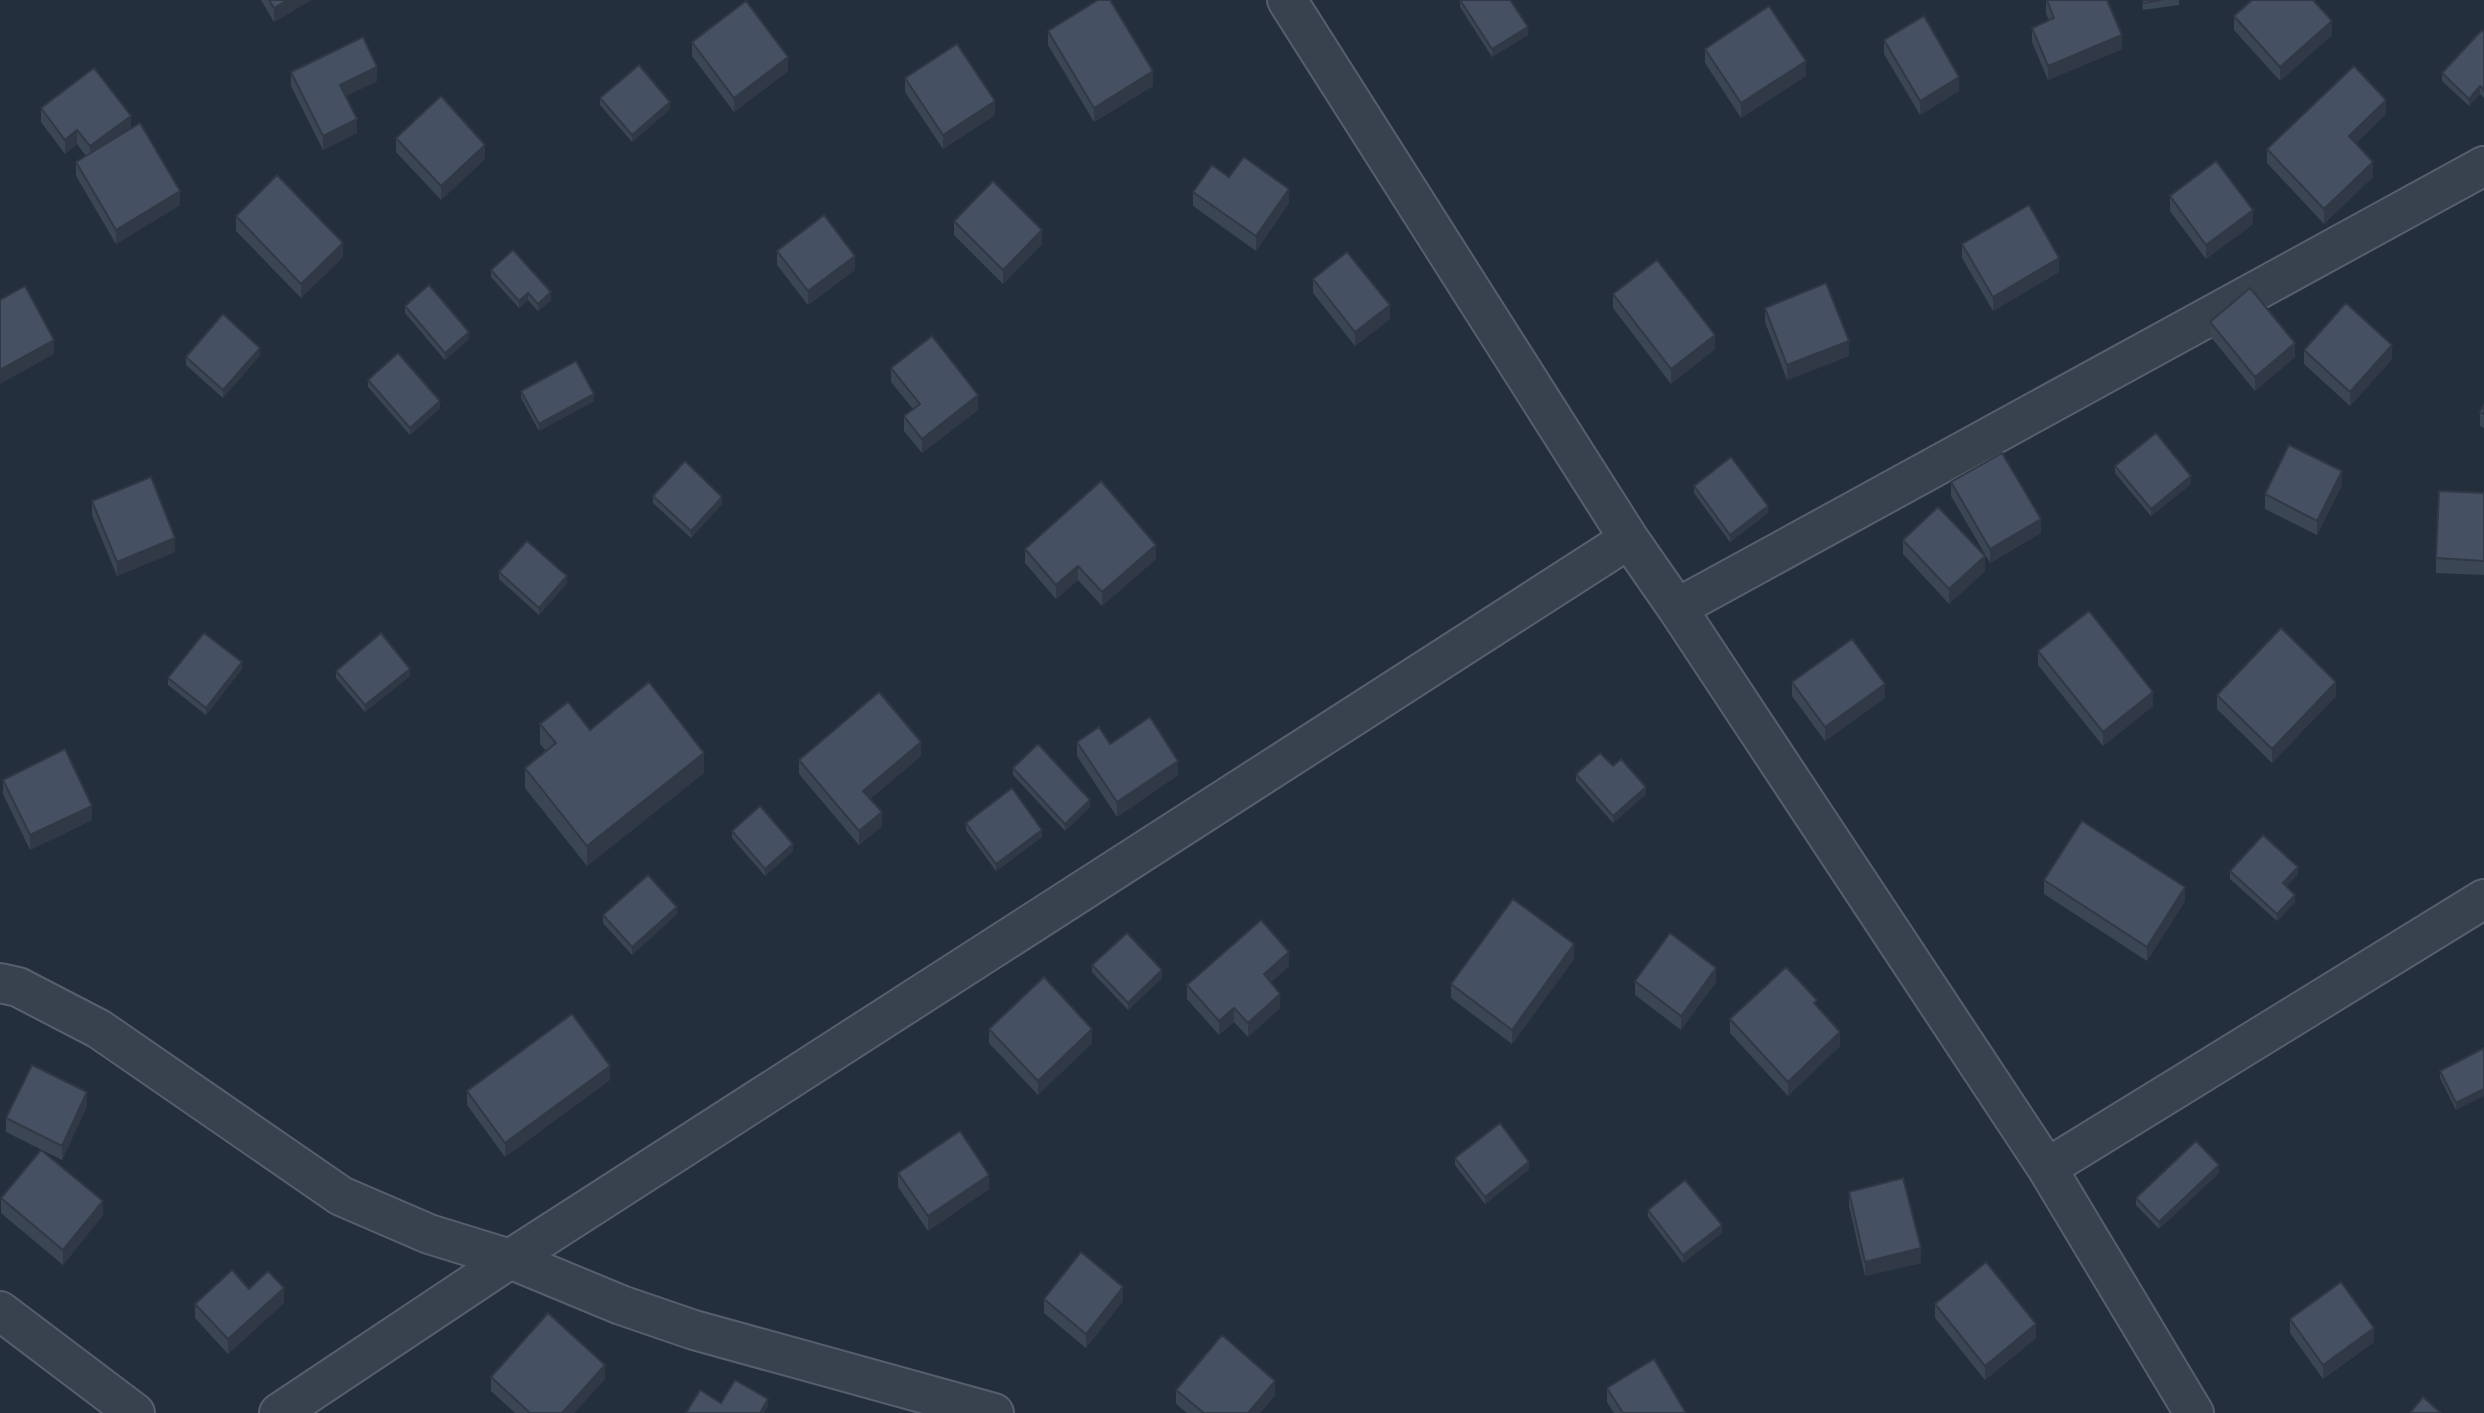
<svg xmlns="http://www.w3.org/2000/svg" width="2484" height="1413" viewBox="0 0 2484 1413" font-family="'PT Sans Narrow',sans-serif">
	<rect width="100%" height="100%" fill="#242f3e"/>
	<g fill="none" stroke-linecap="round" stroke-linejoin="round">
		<defs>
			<path id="street" d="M 1287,0 L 1629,539 L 1677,608 L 2047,1168 L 2194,1413
				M 1677,608 L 2484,166
				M 0,983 L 18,987 L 99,1029 L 341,1196 L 429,1234 L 510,1259 L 621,1305 L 694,1330 L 994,1413
				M 2047,1168 L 2484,899
				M 0,1311 L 135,1413
				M 279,1413 L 510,1259 L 1629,539"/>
		</defs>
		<use href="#street" stroke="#565f6c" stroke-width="42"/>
		<use href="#street" stroke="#38414e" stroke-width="38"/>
	</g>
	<path fill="#3b4654" d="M 261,0 L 311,0 L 274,22 Z
		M 1460,0 L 1528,35 L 1492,57 L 1460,7 Z
		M 2046,0 L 2122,49 L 2048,80 L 2032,42 L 2032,28 L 2049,20 L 2046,14 Z
		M 2142,0 L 2179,0 L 2179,5 L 2143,10 Z
		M 2234,16 L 2332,35 L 2280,81 L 2234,30 Z
		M 1048,31 L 1153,86 L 1094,122 L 1048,45 Z
		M 2484,32 L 2484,98 L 2480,94 L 2469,106 L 2442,81 L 2442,73 Z
		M 1884,40 L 1959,91 L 1920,115 L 1884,54 Z
		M 692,42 L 788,71 L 734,112 L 692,56 Z
		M 1705,49 L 1806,76 L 1741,118 L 1705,63 Z
		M 291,72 L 377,81 L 346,96 L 357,133 L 323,150 L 291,86 Z
		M 905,78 L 995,115 L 943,149 L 905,92 Z
		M 600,98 L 670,109 L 632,142 L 600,105 Z
		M 41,108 L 131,128 L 180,205 L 116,244 L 76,176 L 76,162 L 86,156 L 77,144 L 65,154 L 41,122 Z
		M 2386,114 L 2356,143 L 2373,177 L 2324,224 L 2267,163 L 2267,149 Z
		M 396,138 L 485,159 L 441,200 L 396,152 Z
		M 1229,177 L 1289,203 L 1256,251 L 1193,206 L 1193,192 Z
		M 2170,196 L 2253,224 L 2206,259 L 2170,211 Z
		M 236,216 L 343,257 L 301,298 L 236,231 Z
		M 954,221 L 1042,244 L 1003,284 L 954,235 Z
		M 1962,244 L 2059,272 L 1993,311 L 1962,258 Z
		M 777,251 L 855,270 L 808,305 L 777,265 Z
		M 491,270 L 551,300 L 538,311 L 528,300 L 519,308 L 491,277 Z
		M 1313,279 L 1390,319 L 1355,346 L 1313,293 Z
		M 1613,294 L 1715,349 L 1671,384 L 1613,308 Z
		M 405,306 L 469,339 L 445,360 L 405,313 Z
		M 1765,308 L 1849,356 L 1787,380 L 1765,322 Z
		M 2210,322 L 2295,357 L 2255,391 L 2210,336 Z
		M 2304,350 L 2392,359 L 2350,406 L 2304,364 Z
		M 260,355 L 223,398 L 186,365 L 186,357 Z
		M 891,368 L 978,410 L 922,453 L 904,431 L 904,416 L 913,409 L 891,382 Z
		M 368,380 L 440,408 L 410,435 L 368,387 Z
		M 521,391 L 594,401 L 539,431 L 521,398 Z
		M 2484,404 L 2484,428 L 2480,426 L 2480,412 Z
		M 2115,466 L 2191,484 L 2151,516 L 2115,473 Z
		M 1951,482 L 2041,533 L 1990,563 L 1951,496 Z
		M 2342,485 L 2317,535 L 2265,509 L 2265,494 Z
		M 1694,486 L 1768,513 L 1730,542 L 1694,493 Z
		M 2484,493 L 2484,575 L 2436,573 L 2436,558 Z
		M 653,496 L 722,504 L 691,538 L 653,503 Z
		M 92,501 L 175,552 L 117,576 L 92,515 Z
		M 1903,540 L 1985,571 L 1949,604 L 1903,554 Z
		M 1025,549 L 1156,559 L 1102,606 L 1078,580 L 1056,599 L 1025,563 Z
		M 499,572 L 567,583 L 539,615 L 499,579 Z
		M 2038,651 L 2153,706 L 2103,746 L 2038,665 Z
		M 242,669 L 206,715 L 168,685 L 168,678 Z
		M 336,671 L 410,676 L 365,712 L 336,678 Z
		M 1792,682 L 1885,698 L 1825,741 L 1792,696 Z
		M 2217,695 L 2336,696 L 2272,763 L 2217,709 Z
		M 540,724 L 590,730 L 704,773 L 587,866 L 525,788 L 525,768 L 546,751 L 540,744 Z
		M 1077,742 L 1110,744 L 1178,775 L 1117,817 L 1077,756 Z
		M 921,756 L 870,799 L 882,826 L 859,845 L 799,774 L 799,760 Z
		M 1013,768 L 1090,807 L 1065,831 L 1013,775 Z
		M 1576,774 L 1646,794 L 1613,823 L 1576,781 Z
		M 3,780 L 92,820 L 30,850 L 3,794 Z
		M 966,823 L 1042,837 L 996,871 L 966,830 Z
		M 732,831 L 793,851 L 765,876 L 732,838 Z
		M 2230,871 L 2298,874 L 2286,887 L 2295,902 L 2277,921 L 2230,879 Z
		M 2044,880 L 2185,901 L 2147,961 L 2044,894 Z
		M 677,914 L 632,955 L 603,923 L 603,915 Z
		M 1574,959 L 1512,1044 L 1451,998 L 1451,984 Z
		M 1092,965 L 1162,978 L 1128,1010 L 1092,972 Z
		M 1289,966 L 1271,982 L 1280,1008 L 1248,1037 L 1234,1022 L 1219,1035 L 1187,999 L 1187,985 Z
		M 1635,981 L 1716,982 L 1681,1030 L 1635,995 Z
		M 1817,1006 L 1840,1046 L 1788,1096 L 1730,1033 L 1730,1019 Z
		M 989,1029 L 1092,1043 L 1038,1095 L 989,1043 Z
		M 2484,1048 L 2456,1110 L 2440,1078 L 2440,1071 Z
		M 610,1080 L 505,1157 L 467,1105 L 467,1091 Z
		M 87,1106 L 62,1160 L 6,1132 L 6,1118 Z
		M 1455,1158 L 1529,1169 L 1485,1204 L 1455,1165 Z
		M 898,1173 L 989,1189 L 928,1231 L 898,1187 Z
		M 2219,1173 L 2159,1229 L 2136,1205 L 2136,1198 Z
		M 1849,1192 L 1921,1263 L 1865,1276 L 1849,1206 Z
		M 1,1198 L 103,1215 L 63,1265 L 1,1213 Z
		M 1648,1210 L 1722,1233 L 1683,1263 L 1648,1217 Z
		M 249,1289 L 284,1303 L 228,1354 L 195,1318 L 195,1304 Z
		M 1044,1299 L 1123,1301 L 1086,1348 L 1044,1313 Z
		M 1935,1304 L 2036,1338 L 1985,1380 L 1935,1318 Z
		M 2290,1319 L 2374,1342 L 2323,1379 L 2290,1333 Z
		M 491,1377 L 605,1379 L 574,1413 L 515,1413 L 491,1391 Z
		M 1607,1388 L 1686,1413 L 1614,1413 L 1607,1402 Z
		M 1176,1390 L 1275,1395 L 1260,1413 L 1187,1413 L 1176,1404 Z"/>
	<path fill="#303945" d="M 288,0 L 311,0 L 274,22 L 274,8 Z
		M 2332,21 L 2332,35 L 2280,81 L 2280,67 Z
		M 1528,27 L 1528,35 L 1492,57 L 1492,49 Z
		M 2122,35 L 2122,49 L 2048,80 L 2048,66 Z
		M 788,57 L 788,71 L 734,112 L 734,98 Z
		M 1806,61 L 1806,76 L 1741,118 L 1741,103 Z
		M 377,67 L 377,81 L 340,99 L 340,85 Z
		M 1153,71 L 1153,86 L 1094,122 L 1094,108 Z
		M 1959,77 L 1959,91 L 1920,115 L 1920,101 Z
		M 2480,86 L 2480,94 L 2469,106 L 2469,99 Z
		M 2386,100 L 2386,114 L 2349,150 L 2349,136 Z
		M 995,101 L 995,115 L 943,149 L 943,135 Z
		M 670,102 L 670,109 L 632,142 L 632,135 Z
		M 131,116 L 131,130 L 90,161 L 90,146 Z
		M 357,119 L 357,133 L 323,150 L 323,136 Z
		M 77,130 L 77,144 L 65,154 L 65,140 Z
		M 485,145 L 485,159 L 441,200 L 441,186 Z
		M 2373,162 L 2373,177 L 2324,224 L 2324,209 Z
		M 1289,189 L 1289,203 L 1256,251 L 1256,236 Z
		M 180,191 L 180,205 L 116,244 L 116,230 Z
		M 2253,210 L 2253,224 L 2206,259 L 2206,245 Z
		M 1042,230 L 1042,244 L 1003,284 L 1003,270 Z
		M 343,243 L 343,257 L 301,298 L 301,284 Z
		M 855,256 L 855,270 L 808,305 L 808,291 Z
		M 2059,258 L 2059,272 L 1993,311 L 1993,297 Z
		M 551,292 L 551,300 L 538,311 L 538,304 Z
		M 528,293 L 528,300 L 519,308 L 519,301 Z
		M 1390,305 L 1390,319 L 1355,346 L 1355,332 Z
		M 469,332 L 469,339 L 445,360 L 445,353 Z
		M 1715,335 L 1715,349 L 1671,384 L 1671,369 Z
		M 54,340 L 54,354 L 0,384 L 0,370 Z
		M 1849,341 L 1849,356 L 1787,380 L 1787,365 Z
		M 2295,343 L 2295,357 L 2255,391 L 2255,377 Z
		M 2392,345 L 2392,359 L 2350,406 L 2350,392 Z
		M 260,348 L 260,355 L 223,398 L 223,390 Z
		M 594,394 L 594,401 L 539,431 L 539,424 Z
		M 978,395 L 978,410 L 922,453 L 922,439 Z
		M 440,401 L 440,408 L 410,435 L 410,428 Z
		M 2342,471 L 2342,485 L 2317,535 L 2317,521 Z
		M 2191,476 L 2191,484 L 2151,516 L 2151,509 Z
		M 722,497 L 722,504 L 691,538 L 691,531 Z
		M 1768,506 L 1768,513 L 1730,542 L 1730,535 Z
		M 2041,519 L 2041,533 L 1990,563 L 1990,549 Z
		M 175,538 L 175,552 L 117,576 L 117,562 Z
		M 1156,545 L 1156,559 L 1102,606 L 1102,592 Z
		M 1985,556 L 1985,571 L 1949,604 L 1949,589 Z
		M 1078,566 L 1078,580 L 1056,599 L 1056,585 Z
		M 567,576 L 567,583 L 539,615 L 539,608 Z
		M 242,662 L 242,669 L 206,715 L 206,708 Z
		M 410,669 L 410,676 L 365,712 L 365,705 Z
		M 2336,682 L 2336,696 L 2272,763 L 2272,749 Z
		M 1885,684 L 1885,698 L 1825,741 L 1825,727 Z
		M 2153,692 L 2153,706 L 2103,746 L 2103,732 Z
		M 921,742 L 921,756 L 863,805 L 863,791 Z
		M 704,753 L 704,773 L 587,866 L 587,846 Z
		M 1178,761 L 1178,775 L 1117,817 L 1117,802 Z
		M 1646,787 L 1646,794 L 1613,823 L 1613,816 Z
		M 1090,800 L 1090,807 L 1065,831 L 1065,824 Z
		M 92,806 L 92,820 L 30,850 L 30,835 Z
		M 882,812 L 882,826 L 859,845 L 859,831 Z
		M 1042,830 L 1042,837 L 996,871 L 996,864 Z
		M 793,844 L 793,851 L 765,876 L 765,869 Z
		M 2298,867 L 2298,874 L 2283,891 L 2283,883 Z
		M 2185,887 L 2185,901 L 2147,961 L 2147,947 Z
		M 2295,895 L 2295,902 L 2277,921 L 2277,914 Z
		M 677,907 L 677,914 L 632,955 L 632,947 Z
		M 1574,944 L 1574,959 L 1512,1044 L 1512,1030 Z
		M 1289,952 L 1289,966 L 1264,989 L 1264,974 Z
		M 1716,968 L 1716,982 L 1681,1030 L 1681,1016 Z
		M 1162,970 L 1162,978 L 1128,1010 L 1128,1003 Z
		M 1280,994 L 1280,1008 L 1248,1037 L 1248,1023 Z
		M 1234,1008 L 1234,1022 L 1219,1035 L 1219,1021 Z
		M 1092,1029 L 1092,1043 L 1038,1095 L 1038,1081 Z
		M 1840,1032 L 1840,1046 L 1788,1096 L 1788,1082 Z
		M 610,1066 L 610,1080 L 505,1157 L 505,1143 Z
		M 2484,1089 L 2484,1096 L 2456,1110 L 2456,1103 Z
		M 87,1092 L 87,1106 L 62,1160 L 62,1146 Z
		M 1529,1162 L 1529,1169 L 1485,1204 L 1485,1197 Z
		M 2219,1165 L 2219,1173 L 2159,1229 L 2159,1222 Z
		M 989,1175 L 989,1189 L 928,1231 L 928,1216 Z
		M 103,1201 L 103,1215 L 63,1265 L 63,1250 Z
		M 1722,1225 L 1722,1233 L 1683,1263 L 1683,1255 Z
		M 1921,1248 L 1921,1263 L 1865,1276 L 1865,1262 Z
		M 1123,1287 L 1123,1301 L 1086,1348 L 1086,1334 Z
		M 284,1288 L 284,1303 L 228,1354 L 228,1339 Z
		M 2036,1324 L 2036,1338 L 1985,1380 L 1985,1366 Z
		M 2374,1328 L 2374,1342 L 2323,1379 L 2323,1365 Z
		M 605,1365 L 605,1379 L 574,1413 L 562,1413 Z
		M 1275,1381 L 1275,1395 L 1260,1413 L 1248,1413 Z
		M 768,1399 L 768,1406 L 764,1413 L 760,1413 Z"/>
	<path fill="#455162" stroke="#303945" stroke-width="2" d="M 269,0 L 288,0 L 274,8 Z
		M 1098,0 L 1110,0 L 1153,71 L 1094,108 L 1048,31 Z
		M 1460,0 L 1510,0 L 1528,27 L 1492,49 Z
		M 2047,0 L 2107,0 L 2122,35 L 2048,66 L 2032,28 L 2054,18 Z
		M 2143,0 L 2161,0 L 2143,3 Z
		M 2252,0 L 2313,0 L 2332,21 L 2280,67 L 2234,16 Z
		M 746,1 L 788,57 L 734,98 L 692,42 Z
		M 1769,6 L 1806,61 L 1741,103 L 1705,49 Z
		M 1924,16 L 1959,77 L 1920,101 L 1884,40 Z
		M 2482,30 L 2484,32 L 2484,90 L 2480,86 L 2469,99 L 2442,73 Z
		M 363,37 L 377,67 L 340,85 L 357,119 L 323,136 L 291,72 Z
		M 957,44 L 995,101 L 943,135 L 905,78 Z
		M 639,65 L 670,102 L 632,135 L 600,98 Z
		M 2354,66 L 2386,100 L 2349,136 L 2373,162 L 2324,209 L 2267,149 Z
		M 94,68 L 131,116 L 90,146 L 77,130 L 65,140 L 41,108 Z
		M 441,96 L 485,145 L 441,186 L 396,138 Z
		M 140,123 L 180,191 L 116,230 L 76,162 Z
		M 1244,157 L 1289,189 L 1256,236 L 1193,192 L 1212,165 L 1229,177 Z
		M 2216,161 L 2253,210 L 2206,245 L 2170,196 Z
		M 277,175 L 343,243 L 301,284 L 236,216 Z
		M 993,181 L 1042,230 L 1003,270 L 954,221 Z
		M 2029,205 L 2059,258 L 1993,297 L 1962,244 Z
		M 824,215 L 855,256 L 808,291 L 777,251 Z
		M 513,250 L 551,292 L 538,304 L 528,293 L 519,301 L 491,270 Z
		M 1347,252 L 1390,305 L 1355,332 L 1313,279 Z
		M 1657,260 L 1715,335 L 1671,369 L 1613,294 Z
		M 1826,283 L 1849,341 L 1787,365 L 1765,308 Z
		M 429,285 L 469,332 L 445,353 L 405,306 Z
		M 25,286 L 54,340 L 0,370 L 0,300 Z
		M 2250,288 L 2295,343 L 2255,377 L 2210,322 Z
		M 2346,303 L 2392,345 L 2350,392 L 2304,350 Z
		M 223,314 L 260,348 L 223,390 L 186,357 Z
		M 932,336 L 978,395 L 922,439 L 904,416 L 920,404 L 891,368 Z
		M 398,353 L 440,401 L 410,428 L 368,380 Z
		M 576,361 L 594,394 L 539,424 L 521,391 Z
		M 2484,404 L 2484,414 L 2480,412 Z
		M 2156,433 L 2191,476 L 2151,509 L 2115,466 Z
		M 2289,445 L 2342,471 L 2317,521 L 2265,494 Z
		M 2002,453 L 2041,519 L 1990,549 L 1951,482 Z
		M 1731,457 L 1768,506 L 1730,535 L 1694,486 Z
		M 685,461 L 722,497 L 691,531 L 653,496 Z
		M 151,477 L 175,538 L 117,562 L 92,501 Z
		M 1101,481 L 1156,545 L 1102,592 L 1078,566 L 1056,585 L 1025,549 Z
		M 2439,491 L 2484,493 L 2484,561 L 2436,558 Z
		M 1938,507 L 1985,556 L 1949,589 L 1903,540 Z
		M 527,541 L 567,576 L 539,608 L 499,572 Z
		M 2089,611 L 2153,692 L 2103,732 L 2038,651 Z
		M 2281,628 L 2336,682 L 2272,749 L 2217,695 Z
		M 204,633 L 242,662 L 206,708 L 168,678 Z
		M 381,633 L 410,669 L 365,705 L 336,671 Z
		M 1852,639 L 1885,684 L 1825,727 L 1792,682 Z
		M 649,682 L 704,753 L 587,846 L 525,768 L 556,743 L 540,724 L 568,702 L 590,730 Z
		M 879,692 L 921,742 L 863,791 L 882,812 L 859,831 L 799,760 Z
		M 1150,717 L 1178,761 L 1117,802 L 1077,742 L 1099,727 L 1110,744 Z
		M 1038,744 L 1090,800 L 1065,824 L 1013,768 Z
		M 65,749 L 92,806 L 30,835 L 3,780 Z
		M 1600,753 L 1613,766 L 1621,759 L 1646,787 L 1613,816 L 1576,774 Z
		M 1012,788 L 1042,830 L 996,864 L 966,823 Z
		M 760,806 L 793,844 L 765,869 L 732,831 Z
		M 2082,821 L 2185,887 L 2147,947 L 2044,880 Z
		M 2263,835 L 2298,867 L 2283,883 L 2295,895 L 2277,914 L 2230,871 Z
		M 648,875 L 677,907 L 632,947 L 603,915 Z
		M 1513,899 L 1574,944 L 1512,1030 L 1451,984 Z
		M 1261,920 L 1289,952 L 1264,974 L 1280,994 L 1248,1023 L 1234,1008 L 1219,1021 L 1187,985 Z
		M 1127,933 L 1162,970 L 1128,1003 L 1092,965 Z
		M 1670,933 L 1716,968 L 1681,1016 L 1635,981 Z
		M 1786,967 L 1817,1000 L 1814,1003 L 1840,1032 L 1788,1082 L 1730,1019 Z
		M 1044,977 L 1092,1029 L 1038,1081 L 989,1029 Z
		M 572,1014 L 610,1066 L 505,1143 L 467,1091 Z
		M 2484,1048 L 2484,1089 L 2456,1103 L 2440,1071 Z
		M 32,1065 L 87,1092 L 62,1146 L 6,1118 Z
		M 1500,1123 L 1529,1162 L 1485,1197 L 1455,1158 Z
		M 960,1131 L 989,1175 L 928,1216 L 898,1173 Z
		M 2196,1141 L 2219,1165 L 2159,1222 L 2136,1198 Z
		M 41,1150 L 103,1201 L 63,1250 L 1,1198 Z
		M 1903,1178 L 1921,1248 L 1865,1262 L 1849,1192 Z
		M 1685,1180 L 1722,1225 L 1683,1255 L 1648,1210 Z
		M 1081,1252 L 1123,1287 L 1086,1334 L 1044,1299 Z
		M 1986,1262 L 2036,1324 L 1985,1366 L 1935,1304 Z
		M 232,1270 L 249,1289 L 268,1271 L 284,1288 L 228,1339 L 195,1304 Z
		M 2341,1282 L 2374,1328 L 2323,1365 L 2290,1319 Z
		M 548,1313 L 605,1365 L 562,1413 L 530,1413 L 491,1377 Z
		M 1222,1335 L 1275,1381 L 1248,1413 L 1204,1413 L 1176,1390 Z
		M 1654,1359 L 1686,1413 L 1623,1413 L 1607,1388 Z
		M 735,1380 L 768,1399 L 760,1413 L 686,1413 L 700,1390 L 721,1403 Z
		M 2423,1397 L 2441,1413 L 2410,1413 Z"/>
</svg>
